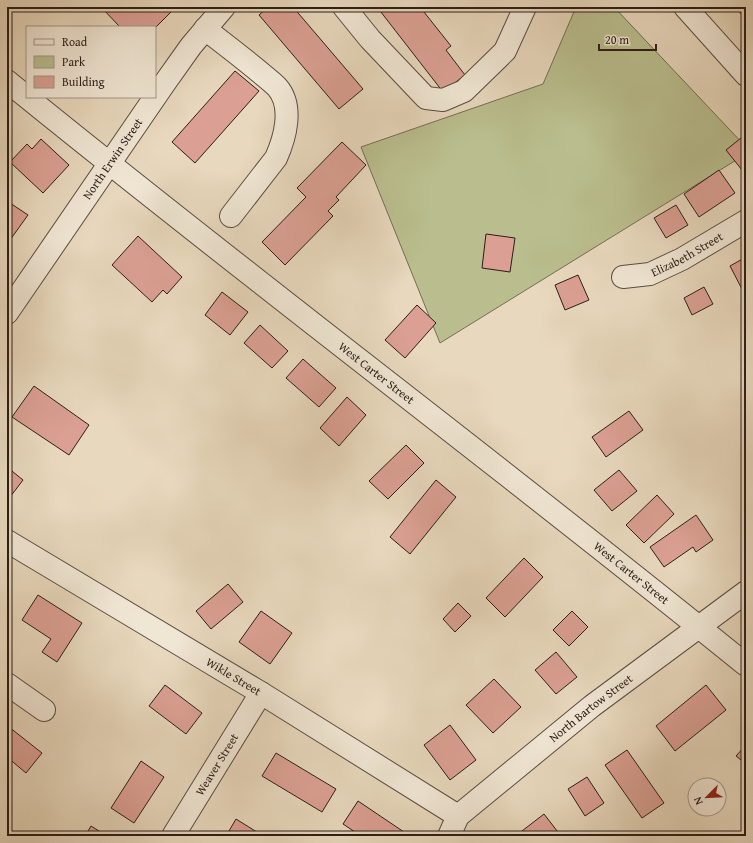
<svg xmlns="http://www.w3.org/2000/svg" width="753" height="843" viewBox="0 0 753 843" font-family="'Gentium Book Plus',serif">
	<rect width="100%" height="100%" fill="#e8d8bd"/>
	<filter id="stains"><feTurbulence type="fractalNoise" baseFrequency=".005" numOctaves="4"/><feColorMatrix values="0 0 0 0 .2 0 0 0 0 .09 0 0 0 0 .02 0 0 0 .5 -.17"/></filter>
	<radialGradient id="worn" r=".72"><stop offset=".6" stop-color="#630" stop-opacity="0"/><stop offset="1" stop-color="#630" stop-opacity=".3"/></radialGradient>
	<path fill="#babe8e" stroke="#736e53" d="M 576,7 L 614,7 L 746,147 L 746,154 L 440,343 L 361,147 L 543,84 Z"/>
	<path fill="#dba093" stroke="#2c1e18" d="M 101,7 L 176,7 L 155,28 L 120,27 Z
		M 268,7 L 293,7 L 363,89 L 339,109 L 259,15 Z
		M 377,7 L 420,7 L 451,46 L 446,50 L 465,75 L 443,92 Z
		M 735,7 L 746,7 L 746,19 Z
		M 235,71 L 259,91 L 195,163 L 172,142 Z
		M 746,134 L 746,175 L 726,150 Z
		M 41,139 L 69,165 L 43,193 L 10,162 L 27,144 L 32,149 Z
		M 342,142 L 366,165 L 336,197 L 339,200 L 328,211 L 333,216 L 285,265 L 262,242 L 306,197 L 297,188 Z
		M 719,170 L 735,193 L 699,217 L 684,194 Z
		M 7,201 L 28,215 L 10,240 L 7,238 Z
		M 676,205 L 688,225 L 666,238 L 654,218 Z
		M 486,234 L 515,238 L 510,272 L 482,268 Z
		M 138,236 L 182,277 L 167,294 L 163,290 L 152,302 L 112,265 Z
		M 746,257 L 746,291 L 744,293 L 730,266 Z
		M 578,275 L 589,300 L 565,310 L 555,285 Z
		M 704,287 L 713,304 L 692,315 L 684,298 Z
		M 222,292 L 248,312 L 230,335 L 205,315 Z
		M 417,305 L 436,323 L 405,358 L 385,340 Z
		M 260,325 L 288,351 L 272,368 L 244,343 Z
		M 303,359 L 336,388 L 319,407 L 286,378 Z
		M 34,386 L 89,425 L 69,455 L 12,417 Z
		M 347,397 L 366,415 L 339,446 L 320,428 Z
		M 629,411 L 643,430 L 606,457 L 592,437 Z
		M 406,445 L 424,463 L 388,499 L 369,481 Z
		M 7,467 L 23,480 L 7,501 Z
		M 619,470 L 637,491 L 612,511 L 594,490 Z
		M 436,480 L 456,497 L 410,554 L 390,537 Z
		M 657,495 L 674,514 L 644,543 L 626,525 Z
		M 696,515 L 713,540 L 696,552 L 693,547 L 664,567 L 650,547 Z
		M 524,558 L 543,577 L 505,617 L 486,598 Z
		M 228,584 L 243,602 L 211,629 L 196,611 Z
		M 38,595 L 82,623 L 57,662 L 42,652 L 51,639 L 22,620 Z
		M 458,603 L 471,616 L 455,632 L 443,619 Z
		M 261,611 L 292,633 L 270,664 L 239,642 Z
		M 572,611 L 588,627 L 569,646 L 553,630 Z
		M 556,652 L 577,677 L 556,694 L 535,670 Z
		M 494,679 L 521,707 L 493,733 L 466,705 Z
		M 165,685 L 202,713 L 186,734 L 149,706 Z
		M 706,685 L 726,710 L 675,751 L 656,726 Z
		M 450,725 L 476,760 L 450,780 L 424,745 Z
		M 9,727 L 42,753 L 26,773 L 7,757 L 7,730 Z
		M 746,745 L 746,764 L 736,756 Z
		M 627,750 L 664,803 L 642,818 L 605,765 Z
		M 276,753 L 336,789 L 322,812 L 262,776 Z
		M 141,761 L 164,777 L 134,823 L 111,808 Z
		M 587,777 L 604,803 L 585,816 L 568,789 Z
		M 358,801 L 404,832 L 402,836 L 361,836 L 343,824 Z
		M 544,814 L 561,836 L 526,836 L 522,831 Z
		M 236,819 L 260,834 L 259,836 L 226,836 Z
		M 91,826 L 107,836 L 85,836 Z"/>
	<g fill="none" stroke-linecap="round" stroke-linejoin="round">
		<defs>
			<g id="minor">
				<path d="M 344,7 L 370,39 L 426,98 L 443,100 L 464,91 L 505,51 L 525,7"/>
				<path d="M 685,7 L 746,75"/>
				<path d="M 205,29 C 222,42 239,55 256,69 C 263,75 271,81 277,87 C 294,106 285,138 276,158 L 231,216"/>
				<path id="s1" d="M 7,81 C 250,279 502,467 746,665"/>
				<path id="s2" d="M 623,277 L 650,274 L 682,259 L 746,221"/>
				<path id="s3" d="M 7,313 L 164,84 L 191,46 L 224,7"/>
				<path id="s4" d="M 7,541 L 261,693 L 458,816"/>
				<path d="M 7,684 L 44,710"/>
				<path id="s5" d="M 173,836 L 261,693"/>
				<path id="s6" d="M 449,836 L 458,816 L 592,706 L 746,592"/>
			</g>
		</defs>
		<use href="#minor" stroke="#5b4c41" stroke-width="24"/>
		<use href="#minor" stroke="#f0e6d4" stroke-width="22"/>
	</g>
	<g text-anchor="middle" stroke-width="4" stroke-linejoin="round" paint-order="stroke">
		<g font-size="12" fill="#2c1e18" stroke="#f0e6d4">
			<text dy="4" stroke="none"><textPath href="#s3" startOffset="187">North Erwin Street</textPath></text>
			<text dy="4" stroke="none"><textPath href="#s2" startOffset="69">Elizabeth Street</textPath></text>
			<text dy="4" stroke="none"><textPath href="#s1" startOffset="471">West Carter Street</textPath></text>
			<text dy="4" stroke="none"><textPath href="#s1" startOffset="795">West Carter Street</textPath></text>
			<text dy="4" stroke="none"><textPath href="#s4" startOffset="264">Wikle Street</textPath></text>
			<text dy="4" stroke="none"><textPath href="#s6" startOffset="193">North Bartow Street</textPath></text>
			<text dy="4" stroke="none"><textPath href="#s5" startOffset="84">Weaver Street</textPath></text>
		</g>
	</g>
	<rect width="753" height="843" fill="none" stroke="#e8d8bd" stroke-width="24"/>
	<rect x="8" y="8" width="737" height="827" fill="none" stroke="#2c1e18" stroke-width="2"/>
	<rect x="12" y="12" width="729" height="819" fill="none" stroke="#2c1e18"/>
	<rect x="26" y="26" width="130" height="72" fill="#f0e6d4" stroke="#a29689"/>
	<rect x="34" y="39" width="20" height="6" fill="#f0e6d4" stroke="#a29689"/>
	<text x="62" y="46" font-size="12" fill="#2c1e18">Road</text>
	<rect x="34" y="56" width="20" height="12" fill="#babe8e" stroke="#a29689"/>
	<text x="62" y="66" font-size="12" fill="#2c1e18">Park</text>
	<rect x="34" y="76" width="20" height="12" fill="#dba093" stroke="#a29689"/>
	<text x="62" y="86" font-size="12" fill="#2c1e18">Building</text>
	<g transform="translate(707 797) rotate(246)"><circle r="19" fill="#f0e6d4" stroke="#a29689"/>
	<path d="M0-3L7 15L0 10L-7 15Z" fill="#8f2418"/>
	<text y="-6" font-size="11" font-weight="bold" text-anchor="middle" fill="#2c1e18">N</text>
	</g>
	<path d="M599 44v6h57v-6" fill="none" stroke="#2c1e18" stroke-width="2"/>
	<text x="605" y="44" font-size="12" fill="#2c1e18" stroke="#f0e6d4" stroke-width="3" paint-order="stroke">20 m</text>
	<rect width="100%" height="100%" filter="url(#stains)"/>
	<rect width="100%" height="100%" fill="url(#worn)"/>
</svg>
